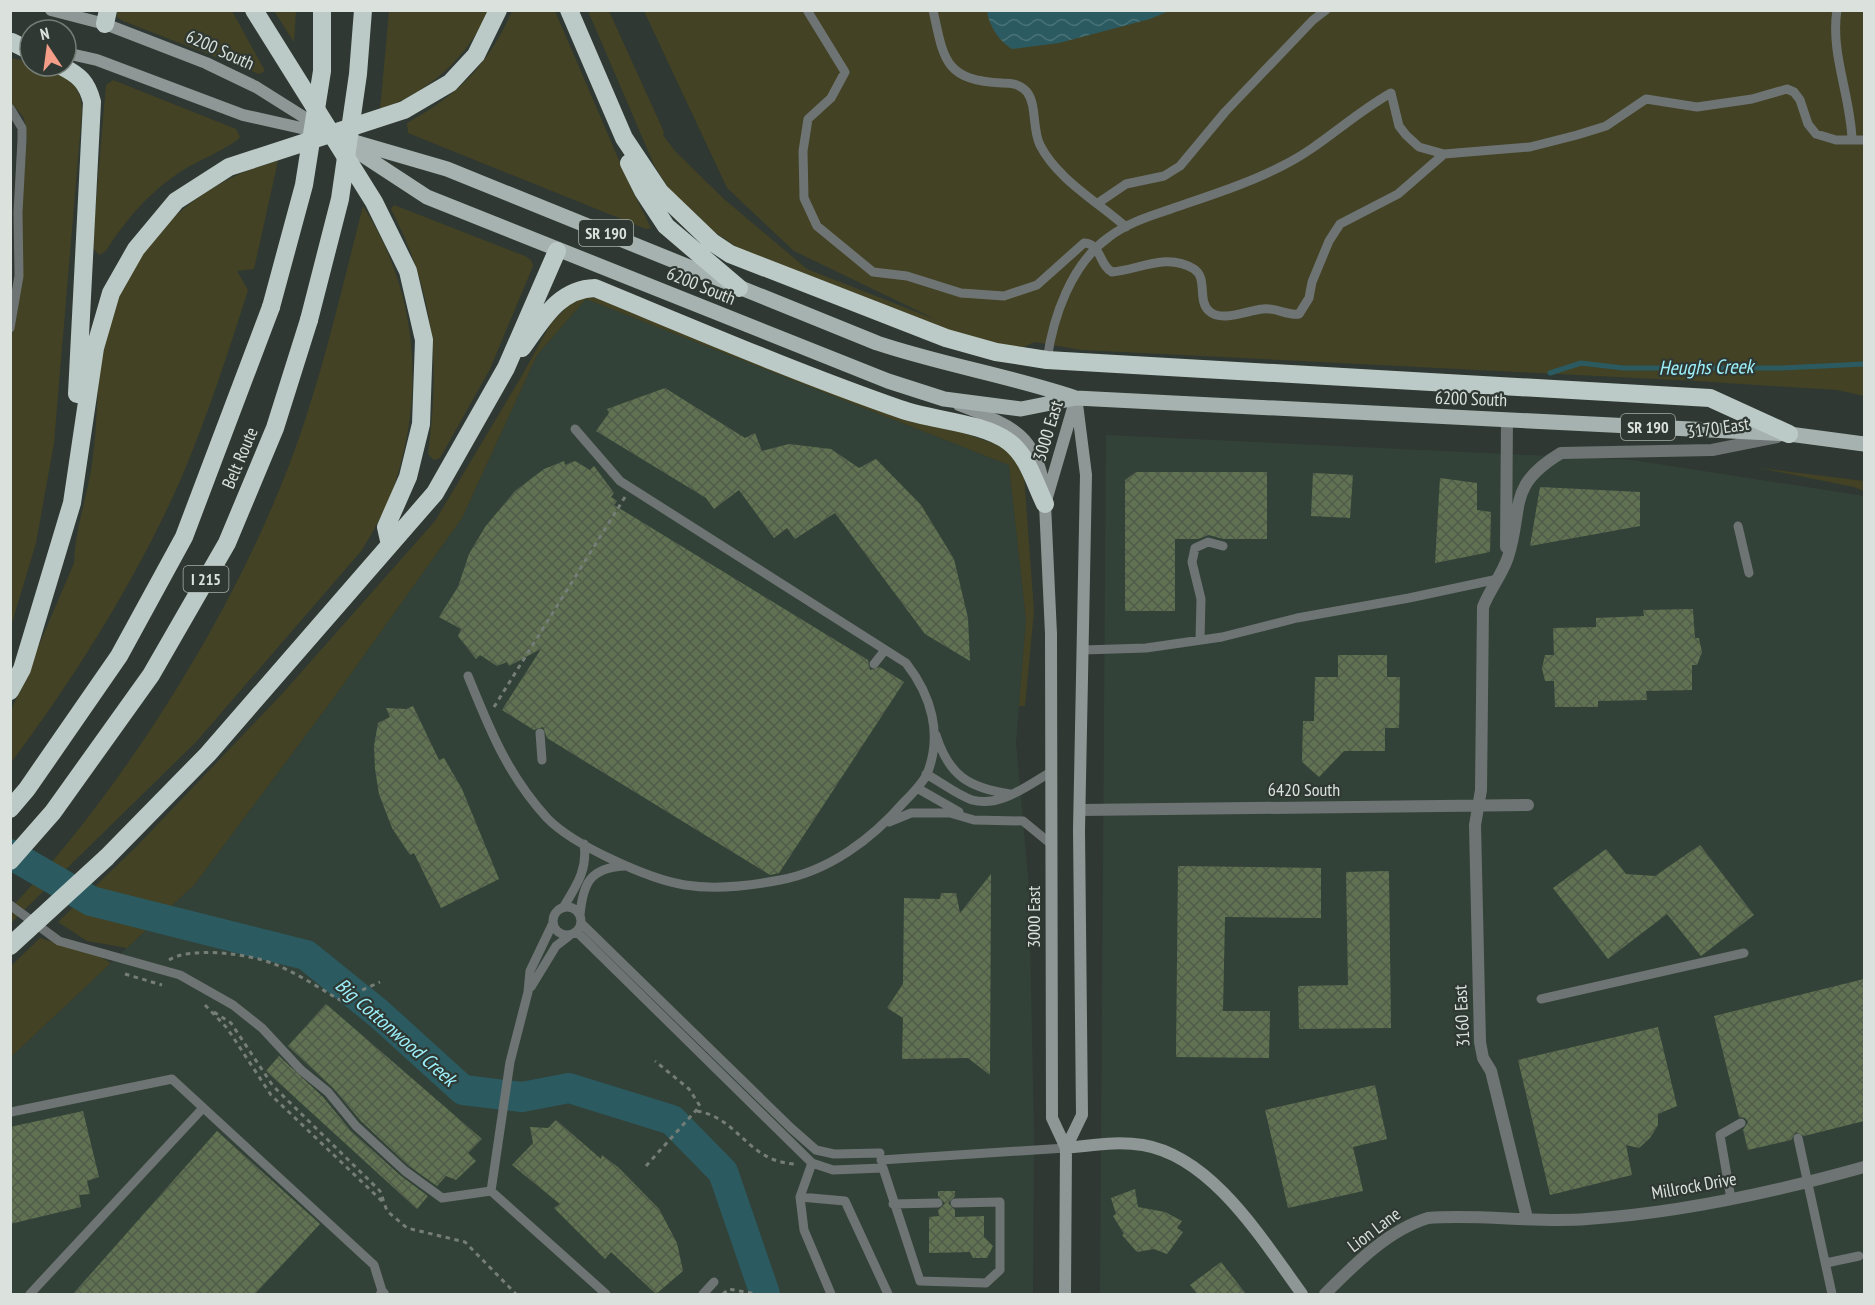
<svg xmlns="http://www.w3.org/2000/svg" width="1875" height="1305" viewBox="0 0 1875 1305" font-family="'PT Sans Narrow',sans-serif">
	<defs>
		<pattern id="water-waves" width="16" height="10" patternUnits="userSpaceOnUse" patternTransform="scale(1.5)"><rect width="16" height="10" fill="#2b5b61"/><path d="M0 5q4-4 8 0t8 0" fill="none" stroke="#497277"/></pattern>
		<pattern id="building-cross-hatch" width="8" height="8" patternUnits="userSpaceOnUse" patternTransform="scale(1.5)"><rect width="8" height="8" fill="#607252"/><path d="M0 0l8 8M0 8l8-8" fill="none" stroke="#515b4a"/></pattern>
	</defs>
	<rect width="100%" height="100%" fill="#2f3832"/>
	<path fill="#334238" d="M 586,299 L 1009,465 L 1026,620 L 1016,743 L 1029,888 L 1034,1134 L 1033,1294 L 11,1294 L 11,1057 L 195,884 L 335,696 L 462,518 L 537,355 Z
		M 1106,435 L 1633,460 L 1864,496 L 1864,1294 L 1100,1294 Z"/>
	<path fill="#434224" d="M 117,10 L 232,11 L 265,71 L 259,74 L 123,21 L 117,17 Z
		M 274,11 L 296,11 L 294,42 Z
		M 389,11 L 489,11 C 465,60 431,90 380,110 Z
		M 512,11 L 555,11 L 631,188 L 651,228 L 646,229 L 408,133 L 407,123 C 459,94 488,65 512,11 Z
		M 588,11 L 609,11 L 664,132 L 663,135 L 675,151 L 724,199 L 807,269 L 937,320 L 794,251 L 727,188 L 644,11 L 1864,11 L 1864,396 L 1837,390 L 1695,381 L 1082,350 L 1034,342 L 1022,348 L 1007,347 L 938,328 L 740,249 L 705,226 L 669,189 L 655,167 Z
		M 10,58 L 30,62 L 30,66 C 59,66 82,80 82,111 L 54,443 L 36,543 L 11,626 L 10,341 L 16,320 L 23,265 L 22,201 L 27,138 L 24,118 L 11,102 Z
		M 113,80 L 236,129 L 240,137 C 235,145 196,162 185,169 C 152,189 126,219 106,251 L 99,255 L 92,247 L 106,85 Z
		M 278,161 L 254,269 L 237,271 L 248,290 C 228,354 207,417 181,479 C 136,580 77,674 11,763 L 10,713 L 74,563 C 75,530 87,497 92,464 C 97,428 97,391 101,355 C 113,261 188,183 278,161 Z
		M 394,205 L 525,256 L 531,260 L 533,266 L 490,369 L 440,458 L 434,460 L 428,454 C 440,362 435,294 391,209 Z
		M 363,206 C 418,291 426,394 393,489 C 386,510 373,531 362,550 L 196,742 L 11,923 L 11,908 C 127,785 243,599 299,438 C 325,363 343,284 363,206 Z
		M 584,297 L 608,299 L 732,351 L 1001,446 L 1017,459 L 1024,475 L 1034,611 L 1025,706 L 1019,706 L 1026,620 L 1009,465 L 586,299 L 537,355 L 462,518 L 335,696 L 195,884 L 127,948 L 87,941 L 58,922 L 137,846 L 282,694 L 435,521 L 521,377 L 551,323 L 569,305 Z
		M 1759,468 L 1864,481 L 1864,491 L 1854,487 Z
		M 40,938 L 97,955 L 111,963 L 11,1057 L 11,966 Z"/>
	<path fill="url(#water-waves)" d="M 987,11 L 987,10 L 1169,11 L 1150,19 L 1059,43 L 1012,49 C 999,41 989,26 987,11 Z"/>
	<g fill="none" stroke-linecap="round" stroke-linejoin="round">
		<path stroke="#2b5b61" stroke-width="5" d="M 1550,373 L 1581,363 L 1623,368 L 1782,368 L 1864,364"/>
		<path stroke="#2b5b61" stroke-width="30" d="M 10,854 L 91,901 L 306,955 L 378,1013 L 463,1090 L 522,1097 L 569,1088 L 672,1120 L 723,1172 L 765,1294"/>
	</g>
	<path fill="url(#building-cross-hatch)" d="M 665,388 L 745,438 L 755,433 L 762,451 L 789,444 L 831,449 L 859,468 L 876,459 L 921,505 L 954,559 L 968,618 L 970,661 L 925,634 L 835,513 L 795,539 L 787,528 L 774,538 L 739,490 L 714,509 L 706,498 L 596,431 L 609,413 L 607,409 Z
		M 564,461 L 565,465 L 575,461 L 590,470 L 594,466 L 614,493 L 611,497 L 617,501 L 614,505 L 868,660 L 870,670 L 880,667 L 904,682 L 779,873 L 770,875 L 547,738 L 543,727 L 534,730 L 502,710 L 541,649 L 509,666 L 507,662 L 497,666 L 480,655 L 476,659 L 458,636 L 461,629 L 439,617 L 458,587 L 469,554 L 485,527 L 515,491 L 544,469 Z
		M 1136,472 L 1267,472 L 1267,539 L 1223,539 L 1209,535 L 1198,539 L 1175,539 L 1175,611 L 1125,611 L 1125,480 Z
		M 1313,473 L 1353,475 L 1350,518 L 1311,516 Z
		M 1440,478 L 1477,483 L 1477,510 L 1491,512 L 1490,552 L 1435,563 Z
		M 1540,487 L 1640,492 L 1640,526 L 1530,546 Z
		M 1693,609 L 1695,638 L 1699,638 L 1702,652 L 1697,665 L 1692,665 L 1692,690 L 1646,691 L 1647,700 L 1598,701 L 1598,707 L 1555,707 L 1554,681 L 1545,681 L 1542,668 L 1545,655 L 1554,655 L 1553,628 L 1596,627 L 1596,618 L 1644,616 L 1643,610 Z
		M 1338,655 L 1387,655 L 1387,677 L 1400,677 L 1399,728 L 1385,728 L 1385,751 L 1344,751 L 1319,777 L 1302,762 L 1303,721 L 1314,721 L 1315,677 L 1338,677 Z
		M 413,706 L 439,760 L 444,758 L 462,789 L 499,879 L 441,908 L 414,853 L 410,855 L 392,828 L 379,794 L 375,769 L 374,746 L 378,723 L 390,717 L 386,708 L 406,709 Z
		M 1700,845 L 1754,915 L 1701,956 L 1667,914 L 1608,959 L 1553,888 L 1606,849 L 1626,874 L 1655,876 Z
		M 1178,866 L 1321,868 L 1321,918 L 1225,917 L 1223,1011 L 1270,1011 L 1269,1058 L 1176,1057 Z
		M 1389,871 L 1391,1028 L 1299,1029 L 1298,986 L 1348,985 L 1346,872 Z
		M 991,874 L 990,1075 L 968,1058 L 902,1059 L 903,1018 L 887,1008 L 903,984 L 904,898 L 940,899 L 941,893 L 956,893 L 960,913 Z
		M 1864,979 L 1864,1121 L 1804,1136 L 1796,1132 L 1791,1140 L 1748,1150 L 1743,1130 L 1748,1122 L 1745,1118 L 1739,1117 L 1714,1016 Z
		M 326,1004 L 482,1139 L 468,1153 L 476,1161 L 456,1180 L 446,1176 L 437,1186 L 409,1166 L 361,1121 L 333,1088 L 288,1046 Z
		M 1658,1027 L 1677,1106 L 1658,1114 L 1658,1125 L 1650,1138 L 1639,1148 L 1626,1145 L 1632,1175 L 1550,1195 L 1518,1060 Z
		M 279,1056 L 323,1097 L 351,1131 L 401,1176 L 428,1196 L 417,1209 L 266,1071 Z
		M 1375,1085 L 1387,1139 L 1353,1147 L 1363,1191 L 1288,1208 L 1265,1110 Z
		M 83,1111 L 99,1177 L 87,1181 L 90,1194 L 79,1195 L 81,1207 L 10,1224 L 10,1127 Z
		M 556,1120 L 601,1159 L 602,1155 L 619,1168 L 659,1209 L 677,1243 L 683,1271 L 656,1294 L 611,1252 L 605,1259 L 554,1208 L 560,1204 L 512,1165 L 533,1143 L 530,1127 L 548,1128 Z
		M 217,1131 L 320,1224 L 255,1294 L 73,1294 Z
		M 1135,1189 L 1138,1207 L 1165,1212 L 1182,1221 L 1177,1228 L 1183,1232 L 1167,1254 L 1154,1249 L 1137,1252 L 1122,1235 L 1124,1234 L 1113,1216 L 1116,1214 L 1111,1198 Z
		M 938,1191 L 955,1191 L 955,1196 L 948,1203 L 955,1210 L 955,1217 L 984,1216 L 984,1237 L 993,1246 L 987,1258 L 973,1258 L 970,1252 L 929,1253 L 929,1217 L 939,1216 L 938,1210 L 945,1203 L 938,1196 Z
		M 1221,1262 L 1246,1294 L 1197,1294 L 1190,1285 Z"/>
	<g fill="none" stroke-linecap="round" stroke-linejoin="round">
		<path stroke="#757d77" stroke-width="3" stroke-dasharray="4.5 4.5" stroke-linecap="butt" d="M 494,707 L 625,497
			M 169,960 C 191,946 250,954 274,964 C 297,973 319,988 340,1000 L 380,982
			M 125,974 L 162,985
			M 205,1005 L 227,1028 L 271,1095 L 384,1203
			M 214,1012 L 231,1023 L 273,1086 L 380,1191 L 387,1211 L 407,1228 L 465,1242 L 516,1294
			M 697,1111 C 739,1118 747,1161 794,1164
			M 646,1166 L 700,1106 L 689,1089 L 655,1061
			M 723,1294 L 729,1289 L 756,1294"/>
		<path stroke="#6e7473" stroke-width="9" d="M 807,10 L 845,72 L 831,98 L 808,119 L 803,151 L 804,198 L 817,226 L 873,272 L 907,276 L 961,293 L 1004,296 L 1037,285 L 1084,243 C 1102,244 1098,264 1112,272 C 1139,270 1166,252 1194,269 C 1208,278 1197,300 1209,311 C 1222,323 1248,310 1263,309 C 1276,307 1287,316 1299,314 L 1309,298 L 1312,282 L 1329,241 L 1340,224 L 1398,194 L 1444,154
			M 933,10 C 944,61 945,80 1002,83 C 1012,83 1020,84 1027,92 C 1037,105 1032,129 1040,145 C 1057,179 1098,202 1126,227
			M 10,108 L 22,128 L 22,140 L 18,212 L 19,276 L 10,328
			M 1852,140 L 1864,140
			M 1098,203 L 1126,184 L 1164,176 L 1180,166 L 1225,112 L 1313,20 L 1326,10
			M 1047,360 C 1053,317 1071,264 1109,237 C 1127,223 1150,216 1171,209 C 1208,196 1247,184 1282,166 C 1321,147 1353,114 1391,93 L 1399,126 L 1406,135 L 1419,147 L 1444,154 L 1530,147 L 1577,135 L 1606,126 L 1646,99 L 1697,107 L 1752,99 L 1787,89 L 1794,92 L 1800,100 L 1808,124 L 1816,134 L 1836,140 L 1852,140 C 1851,97 1830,53 1837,10
			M 1738,526 L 1749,573
			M 1200,640 L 1201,599 L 1192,562 L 1195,548 L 1208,542 L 1223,546
			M 1083,650 L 1146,648 L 1222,637 L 1297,618 L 1409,598 L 1498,579
			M 874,664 L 885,650
			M 468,676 C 490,730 507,774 547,818 C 573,845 648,879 685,885 C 716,890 749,886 780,880 C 829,871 872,839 904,802 C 912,794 922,784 927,774 C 943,734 931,695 906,663 L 620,481 L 575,429
			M 540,733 L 542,760
			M 936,735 C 949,776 969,788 1010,794
			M 926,774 C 941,782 957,795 972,800 C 1000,808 1028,785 1051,772
			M 917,788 L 959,812
			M 889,822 L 911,813 L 950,813 L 974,820 L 1023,821 L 1051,844
			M 10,905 L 59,941 L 180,975 L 233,1005 L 262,1028 L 301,1070 L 328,1092 L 356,1126 L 405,1171 L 442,1198 L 491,1191 L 606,1294
			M553 921a14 14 0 1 1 28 0a14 14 0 1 1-28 0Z
			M 563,908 C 576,886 588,870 584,844
			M 580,915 C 583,883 590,868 624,866
			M 582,924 L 791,1128 L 816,1150 L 834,1154 L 880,1153
			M 577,932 L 812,1163 L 833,1170 L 883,1168 L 920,1281 L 986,1283 L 1000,1270 L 1000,1202 L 955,1203
			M 531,987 L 556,946 L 569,936
			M 1541,999 L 1744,953
			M 11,1112 L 172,1079 L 374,1265 L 383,1294
			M 1798,1138 L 1832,1294
			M 881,1160 L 1066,1148
			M 812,1163 L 800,1197 L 804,1230 L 831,1294
			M 491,1191 L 510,1062 L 528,992 L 530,971 L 553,923
			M 800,1197 L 845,1201 L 888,1294
			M 1731,1199 L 1720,1135 L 1741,1123
			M 893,1204 L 938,1203
			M 1826,1263 L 1859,1256
			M 30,1294 L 203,1108
			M 703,1294 L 714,1282"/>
		<path stroke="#6e7473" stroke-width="12" d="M 1506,547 L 1507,419
			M 1080,810 L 1528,805
			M 1527,1218 L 1491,1071 L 1483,1058 L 1480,1042 L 1475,825 L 1481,790 L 1483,607 C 1490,589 1502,575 1508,557 C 1524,507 1506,486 1561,453 L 1712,450 L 1777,437
			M 382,1294 L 383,1294
			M 1325,1294 C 1354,1265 1388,1230 1428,1218 C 1481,1214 1534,1223 1587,1219 C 1680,1213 1775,1192 1864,1167"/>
		<path stroke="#8e9795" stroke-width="12" d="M 51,10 L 105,24 L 206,63 L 256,87 L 318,126
			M 66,53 L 97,60 L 243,115 L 319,132
			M 959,405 C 1007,424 1037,432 1044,489
			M 1066,1148 L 1082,1115 L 1079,830 L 1086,475 L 1077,404
			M 1066,1148 C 1091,1145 1117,1141 1143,1145 C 1213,1157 1263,1241 1302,1294
			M 1065,1294 L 1066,1148 L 1052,1118 L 1051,634 L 1045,504 L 1076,398"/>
		<path stroke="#a6b2af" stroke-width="15" d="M 337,137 L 447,169 L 877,343 C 943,365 1011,376 1076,398 L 1789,434 L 1864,444
			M 346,144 L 427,197 L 888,381 L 944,399 L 1021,409 L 1076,398"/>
		<path stroke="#bccac7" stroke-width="18" d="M 254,10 L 374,202 L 408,271 L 424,340 L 421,424 L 408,477 L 386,527 L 390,545
			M 569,10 L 624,138 L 660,192 L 712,242 L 730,254 L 946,338 L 996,352 L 1047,360 L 1710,398 L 1789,434
			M 105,24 L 108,10
			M 12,42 L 30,51
			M 61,66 C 79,75 87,82 92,102 L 77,394
			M 629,163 L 643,191 L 666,226 L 739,288
			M 522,348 C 542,321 558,289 595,288 C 697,330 797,373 900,409 C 933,421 982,422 1009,442 C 1028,456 1035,484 1045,504
			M 10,691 L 22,669 L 72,503 L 95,348 L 111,293 L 136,249 L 176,201 L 229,167 L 404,110 L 450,83 L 476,55 L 498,10
			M 10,809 L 27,789 L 119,656 L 184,537 L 271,307
			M 106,858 L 208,754 L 435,493 L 506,368 L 557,251
			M 10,861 L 53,812 L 151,675 L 227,543 L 275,428 L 309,320"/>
		<path stroke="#bccac7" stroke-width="18" d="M 271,307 L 304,185 L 322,71 L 322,10
			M 309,320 L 340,199 L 358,74 L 363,10
			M 10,946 L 106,858"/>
	</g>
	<g text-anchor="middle" stroke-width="4.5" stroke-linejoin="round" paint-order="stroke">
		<g fill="#2f3832" stroke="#a7aeaa" stroke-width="1.5">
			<rect x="579" y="220" width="54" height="26" rx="4.5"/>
			<rect x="1621" y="414" width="54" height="26" rx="4.5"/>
			<rect x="183.5" y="566" width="45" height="26" rx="4.5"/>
		</g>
		<g font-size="16" font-weight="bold" fill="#dbe1dd">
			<text x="606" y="239">SR 190</text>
			<text x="1648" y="433">SR 190</text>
			<text x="206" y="585">I 215</text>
		</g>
		<g font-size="18" fill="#dbe1dd" stroke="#2f3832">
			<text transform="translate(220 50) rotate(24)" y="6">6200 South</text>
			<text transform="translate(701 286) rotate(22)" y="6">6200 South</text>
			<text transform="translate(1471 399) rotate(2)" y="6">6200 South</text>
			<text transform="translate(1718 428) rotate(-8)" y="6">3170 East</text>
			<text transform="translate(1048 431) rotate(-73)" y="6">3000 East</text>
			<text transform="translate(240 458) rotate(-67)" y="6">Belt Route</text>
			<text x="1304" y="796">6420 South</text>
			<text transform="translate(1034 917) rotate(-90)" y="6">3000 East</text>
			<text transform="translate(1462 1016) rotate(-93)" y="6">3160 East</text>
			<text transform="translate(1694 1186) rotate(-10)" y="6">Millrock Drive</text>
			<text transform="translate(1374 1230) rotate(-37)" y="6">Lion Lane</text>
		</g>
		<g font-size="20" font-style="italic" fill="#9cf0fb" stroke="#2f3832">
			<text transform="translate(1706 367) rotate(-1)" y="7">Heughs Creek</text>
			<text transform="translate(396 1032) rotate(41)" y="7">Big Cottonwood Creek</text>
		</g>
	</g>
	<rect width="1875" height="1305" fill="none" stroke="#dbe1dd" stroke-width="24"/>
	<g transform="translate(48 48) rotate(347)"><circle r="28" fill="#2f3832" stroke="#747c76" stroke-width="1.5"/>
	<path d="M0-4.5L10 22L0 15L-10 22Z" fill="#f49e8a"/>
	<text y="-9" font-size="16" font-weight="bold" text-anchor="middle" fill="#dbe1dd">N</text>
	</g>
</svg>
